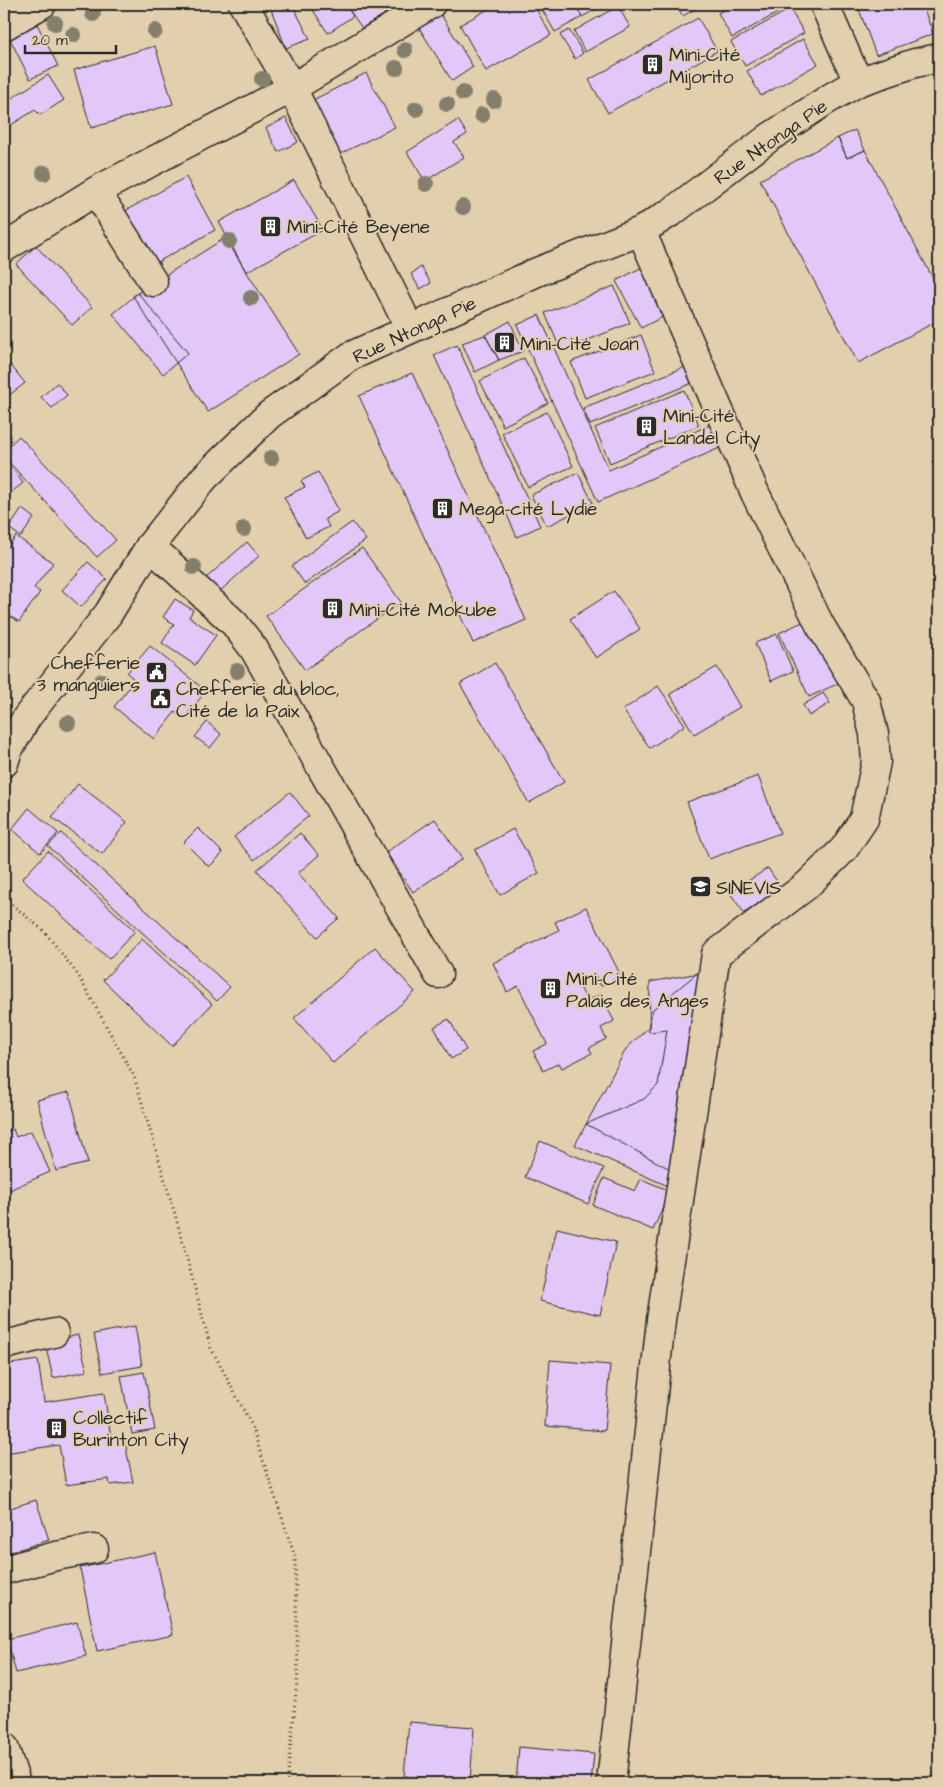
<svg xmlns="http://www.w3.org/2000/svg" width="943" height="1787" viewBox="0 0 943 1787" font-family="'Architects Daughter',sans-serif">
	<rect width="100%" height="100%" fill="#e2cfad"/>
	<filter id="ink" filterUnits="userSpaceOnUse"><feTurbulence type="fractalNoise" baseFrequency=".02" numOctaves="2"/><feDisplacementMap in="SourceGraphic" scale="10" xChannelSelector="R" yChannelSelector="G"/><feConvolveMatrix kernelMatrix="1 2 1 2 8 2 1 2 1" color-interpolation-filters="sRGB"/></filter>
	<g filter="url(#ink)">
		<path fill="#e1c8f8" stroke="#2b2b2b" d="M 269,4 L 292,4 L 310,39 L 286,48 Z
			M 309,4 L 345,4 L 353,16 L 328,33 Z
			M 345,4 L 378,4 L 385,14 L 362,28 Z
			M 378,4 L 401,4 L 385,14 Z
			M 497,4 L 533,4 L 551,35 L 486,71 L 460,25 Z
			M 539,4 L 575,4 L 582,17 L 555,32 Z
			M 575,4 L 605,4 L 582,17 Z
			M 675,4 L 699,4 L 700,6 L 683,16 Z
			M 735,4 L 794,4 L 732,38 L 718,13 Z
			M 857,4 L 922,4 L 933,34 L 876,55 Z
			M 618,6 L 630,27 L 585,52 L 574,31 Z
			M 790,9 L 804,33 L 745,66 L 731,42 Z
			M 440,13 L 473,67 L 452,81 L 418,26 Z
			M 34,18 L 58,66 L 30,79 L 6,31 Z
			M 698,18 L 717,51 L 608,113 L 589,80 Z
			M 569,30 L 583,53 L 575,59 L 560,35 Z
			M 803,39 L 818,64 L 761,96 L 747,71 Z
			M 155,46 L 173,104 L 91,128 L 74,70 Z
			M 366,73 L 395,127 L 340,154 L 313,100 Z
			M 48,75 L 64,100 L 40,115 L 35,110 L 11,125 L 4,114 L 4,103 Z
			M 286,118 L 298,142 L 278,152 L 266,128 Z
			M 458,120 L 467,134 L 454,142 L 464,157 L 425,181 L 407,152 Z
			M 855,130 L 865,150 L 847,158 L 838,138 Z
			M 838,138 L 847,158 L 865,150 L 939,290 L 939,320 L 858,363 L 760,180 Z
			M 186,177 L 215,230 L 154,264 L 125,211 Z
			M 294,180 L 323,230 L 246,272 L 219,222 Z
			M 225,238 L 299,354 L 208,412 L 133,296 Z
			M 36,246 L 92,307 L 72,325 L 16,264 Z
			M 644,266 L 668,314 L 641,328 L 616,281 Z
			M 421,267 L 431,283 L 420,289 L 411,274 Z
			M 614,286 L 630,323 L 561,351 L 545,313 Z
			M 138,293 L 188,353 L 163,374 L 113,314 Z
			M 539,315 L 609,470 L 714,423 L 724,446 L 598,502 L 517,325 Z
			M 510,321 L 523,351 L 499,360 L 485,335 Z
			M 485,335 L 499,360 L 475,372 L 462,343 Z
			M 641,335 L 655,371 L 585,398 L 571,362 Z
			M 457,345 L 540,526 L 517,537 L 434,355 Z
			M 4,357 L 25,383 L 7,397 L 4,393 Z
			M 524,358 L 548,403 L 503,426 L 480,381 Z
			M 685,367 L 692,383 L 590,425 L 583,408 Z
			M 412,373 L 526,620 L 473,643 L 359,396 Z
			M 57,383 L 67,395 L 52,408 L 41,397 Z
			M 684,390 L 699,425 L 610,463 L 595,428 Z
			M 547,412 L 573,466 L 528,487 L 502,433 Z
			M 19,436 L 116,540 L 97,557 L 4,457 L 4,450 Z
			M 4,458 L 23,483 L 4,498 Z
			M 318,472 L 339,511 L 325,519 L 329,527 L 306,538 L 284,497 L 305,487 L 301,481 Z
			M 578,473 L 593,503 L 547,526 L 531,495 Z
			M 22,509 L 34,518 L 21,537 L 9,528 Z
			M 352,522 L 366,540 L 305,584 L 292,566 Z
			M 16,536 L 53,563 L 34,588 L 40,592 L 19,622 L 4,612 L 4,553 Z
			M 247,542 L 259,556 L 218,593 L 205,579 Z
			M 362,548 L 401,602 L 305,670 L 266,616 Z
			M 88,562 L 107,579 L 81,607 L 62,590 Z
			M 614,591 L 640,629 L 596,658 L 570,619 Z
			M 175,599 L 193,610 L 189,617 L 216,635 L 195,665 L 162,643 L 174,624 L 163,617 Z
			M 811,618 L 841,682 L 809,697 L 779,633 Z
			M 777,634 L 793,671 L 771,681 L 755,643 Z
			M 150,646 L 206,691 L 183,719 L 175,712 L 154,739 L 114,707 L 135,680 L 127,673 Z
			M 495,663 L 564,782 L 529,803 L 460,684 Z
			M 717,667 L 740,707 L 694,734 L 670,694 Z
			M 658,686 L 685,725 L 650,748 L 623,710 Z
			M 823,693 L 830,703 L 809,716 L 803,705 Z
			M 207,722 L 221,734 L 210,748 L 195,737 Z
			M 758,776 L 780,833 L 709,859 L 687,802 Z
			M 78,784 L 127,822 L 102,854 L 52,817 Z
			M 290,792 L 309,816 L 254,860 L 234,837 Z
			M 29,808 L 58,833 L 40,853 L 12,829 Z
			M 435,819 L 462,859 L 413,892 L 386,852 Z
			M 198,828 L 223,853 L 209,867 L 184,842 Z
			M 513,829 L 539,873 L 500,895 L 475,850 Z
			M 61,833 L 230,987 L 217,1001 L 48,846 Z
			M 300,833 L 319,855 L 298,873 L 339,918 L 317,937 L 257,870 Z
			M 48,851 L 135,931 L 109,959 L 22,879 Z
			M 768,868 L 781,888 L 744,913 L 730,893 Z
			M 586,907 L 621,976 L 601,986 L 595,975 L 578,983 L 587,1001 L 601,994 L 614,1021 L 601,1028 L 606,1039 L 589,1048 L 592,1053 L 562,1068 L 559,1063 L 543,1071 L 533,1051 L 547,1044 L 518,986 L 507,992 L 493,963 L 559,930 L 555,922 Z
			M 142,939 L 212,1004 L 172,1046 L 103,980 Z
			M 375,947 L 415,992 L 333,1063 L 294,1018 Z
			M 711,962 L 668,1186 L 575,1145 L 626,1049 L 648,1028 L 653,1009 Z
			M 710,971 L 681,1175 L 586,1124 L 644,1099 L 658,1085 L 667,1030 L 649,1032 L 650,982 Z
			M 449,1019 L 466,1050 L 451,1059 L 434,1027 Z
			M 69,1092 L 88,1163 L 56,1171 L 37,1100 Z
			M 13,1129 L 16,1137 L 31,1131 L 50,1172 L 7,1191 L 4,1183 L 4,1133 Z
			M 540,1141 L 604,1168 L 588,1204 L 525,1177 Z
			M 604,1178 L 635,1191 L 641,1179 L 670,1191 L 653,1230 L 593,1205 Z
			M 557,1228 L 616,1242 L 600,1315 L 540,1301 Z
			M 135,1326 L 142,1366 L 102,1373 L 94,1334 Z
			M 78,1335 L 87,1371 L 53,1378 L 45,1343 Z
			M 38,1360 L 44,1402 L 104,1393 L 111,1438 L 124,1438 L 133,1482 L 110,1485 L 109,1479 L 66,1485 L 59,1445 L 4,1453 L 4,1419 L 10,1418 L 4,1365 Z
			M 550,1360 L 610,1365 L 604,1431 L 545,1426 Z
			M 144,1372 L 155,1430 L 132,1434 L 121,1376 Z
			M 36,1500 L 49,1540 L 4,1554 L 4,1510 Z
			M 155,1552 L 173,1635 L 97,1651 L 80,1568 Z
			M 77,1622 L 86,1656 L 16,1673 L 7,1639 Z
			M 409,1722 L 474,1727 L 470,1782 L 404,1776 Z
			M 519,1747 L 594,1754 L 591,1783 L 516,1783 Z
			M 336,1780 L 373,1783 L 335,1783 Z"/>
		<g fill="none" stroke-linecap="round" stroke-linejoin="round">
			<defs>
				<path id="street" d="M 243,4 L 292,88 L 410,329
					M 824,4 L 858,82
					M 4,26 L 42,4
					M 96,191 L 153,282
					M 4,248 L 96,191 L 292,88 L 431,4
					M 150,546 L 234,623 L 254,649 L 438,974
					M 4,1345 L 54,1333
					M 4,1570 L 56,1556 L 94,1549
					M 4,1747 L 16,1783
					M 611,1783 L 661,1320 L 716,954 L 806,886 L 844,849 L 864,819 L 876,762 L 874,734 L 866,701 L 820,625 L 755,493 L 641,231"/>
				<path id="secondary" d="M 4,763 L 8,750 L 27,717 L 108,614 L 150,546 L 204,478 L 269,415 L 351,356 L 537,272 L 641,231 L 673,211 L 770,137 L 830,98 L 858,82 L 915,63 L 939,58"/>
			</defs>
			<use href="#street" stroke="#2b2b2b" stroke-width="31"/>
			<use href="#secondary" stroke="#2b2b2b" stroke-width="31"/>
			<path stroke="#2b2b2b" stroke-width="3" stroke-dasharray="1 4" stroke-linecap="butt" d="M 4,898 L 44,931 L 78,975 L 134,1076 L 175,1214 L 211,1348 L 251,1424 L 295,1557 L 298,1672 L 287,1783"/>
			<use href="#street" stroke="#e2cfad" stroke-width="28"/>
			<use href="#secondary" stroke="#e2cfad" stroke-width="28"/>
		</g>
		<g fill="#847f6d">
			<circle cx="93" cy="14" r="8"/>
			<circle cx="55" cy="23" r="8"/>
			<circle cx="155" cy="31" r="8"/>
			<circle cx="73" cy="35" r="8"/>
			<circle cx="405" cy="50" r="8"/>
			<circle cx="396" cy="68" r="8"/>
			<circle cx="262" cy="79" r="8"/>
			<circle cx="463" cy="93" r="8"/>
			<circle cx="494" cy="100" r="8"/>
			<circle cx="447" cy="104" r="8"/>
			<circle cx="416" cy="109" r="8"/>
			<circle cx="482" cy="115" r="8"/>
			<circle cx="44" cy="173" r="8"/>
			<circle cx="426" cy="184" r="8"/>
			<circle cx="463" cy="207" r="8"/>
			<circle cx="229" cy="241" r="8"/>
			<circle cx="251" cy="298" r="8"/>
			<circle cx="271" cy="458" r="8"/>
			<circle cx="244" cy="529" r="8"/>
			<circle cx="194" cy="567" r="8"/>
			<circle cx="237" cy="671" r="8"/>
			<circle cx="102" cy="681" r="8"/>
			<circle cx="68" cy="723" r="8"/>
		</g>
	</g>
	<defs>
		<symbol id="building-square" viewBox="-11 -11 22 22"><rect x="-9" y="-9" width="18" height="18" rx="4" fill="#2b2b2b" stroke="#e2cfad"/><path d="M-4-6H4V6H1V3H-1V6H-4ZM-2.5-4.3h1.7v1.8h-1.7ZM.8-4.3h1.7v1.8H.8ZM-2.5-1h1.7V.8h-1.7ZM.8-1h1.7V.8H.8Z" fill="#fff"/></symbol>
		<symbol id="civic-square" viewBox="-11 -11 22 22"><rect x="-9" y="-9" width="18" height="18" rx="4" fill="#2b2b2b" stroke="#e2cfad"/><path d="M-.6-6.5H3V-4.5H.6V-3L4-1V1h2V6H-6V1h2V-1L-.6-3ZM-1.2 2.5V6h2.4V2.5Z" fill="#fff"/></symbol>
		<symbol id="school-square" viewBox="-11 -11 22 22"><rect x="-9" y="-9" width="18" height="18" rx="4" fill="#2b2b2b" stroke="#e2cfad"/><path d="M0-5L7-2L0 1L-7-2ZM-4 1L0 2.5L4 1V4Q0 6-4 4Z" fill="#fff"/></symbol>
	</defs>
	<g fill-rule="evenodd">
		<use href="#building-square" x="640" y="52" width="25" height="25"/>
		<use href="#building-square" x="258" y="214" width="25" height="25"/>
		<use href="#building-square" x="492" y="330" width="25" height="25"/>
		<use href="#building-square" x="634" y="414" width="25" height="25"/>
		<use href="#building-square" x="430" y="496" width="25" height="25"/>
		<use href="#building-square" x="320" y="596" width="25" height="25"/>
		<use href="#civic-square" x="144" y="660" width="25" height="25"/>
		<use href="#civic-square" x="148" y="686" width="25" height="25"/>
		<use href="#school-square" x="688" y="874" width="25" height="25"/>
		<use href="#building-square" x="538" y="976" width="25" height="25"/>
		<use href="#building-square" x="44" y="1416" width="25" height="25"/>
	</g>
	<g text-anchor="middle" stroke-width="4" stroke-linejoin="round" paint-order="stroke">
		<g font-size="19" fill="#2b2b2b" stroke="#e2cfad" text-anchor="start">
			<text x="669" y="61">Mini-Cité<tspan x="669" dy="22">Mijorito</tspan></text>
			<text x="287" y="233">Mini-Cité Beyene</text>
			<text x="520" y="350">Mini-Cité Joan</text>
			<text x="663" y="422">Mini-Cité<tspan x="663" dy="22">Landel City</tspan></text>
			<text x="459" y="515">Mega-cité Lydie</text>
			<text x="349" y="616">Mini-Cité Mokube</text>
			<text x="140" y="669" text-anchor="end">Chefferie<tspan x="140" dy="22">3 manguiers</tspan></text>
			<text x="176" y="695">Chefferie du bloc,<tspan x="176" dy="22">Cité de la Paix</tspan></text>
			<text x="716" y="894">SINEVIS</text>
			<text x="566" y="985">Mini-Cité<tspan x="566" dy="22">Palais des Anges</tspan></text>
			<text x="73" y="1424">Collectif<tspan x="73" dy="22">Burinton City</tspan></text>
		</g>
		<g font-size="19" fill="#2b2b2b" stroke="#e2cfad">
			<text transform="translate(770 141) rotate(-35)" y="7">Rue Ntonga Pie</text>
			<text transform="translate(414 329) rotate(-25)" y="7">Rue Ntonga Pie</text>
		</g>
	</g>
	<rect width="943" height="1787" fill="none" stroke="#e2cfad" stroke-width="20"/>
	<rect x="10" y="10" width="923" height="1767" fill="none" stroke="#2b2b2b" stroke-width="2" filter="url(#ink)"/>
	<path d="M25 45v8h91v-8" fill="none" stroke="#2b2b2b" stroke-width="2.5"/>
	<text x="32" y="45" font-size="15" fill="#2b2b2b" stroke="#e2cfad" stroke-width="4" paint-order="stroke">20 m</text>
</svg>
